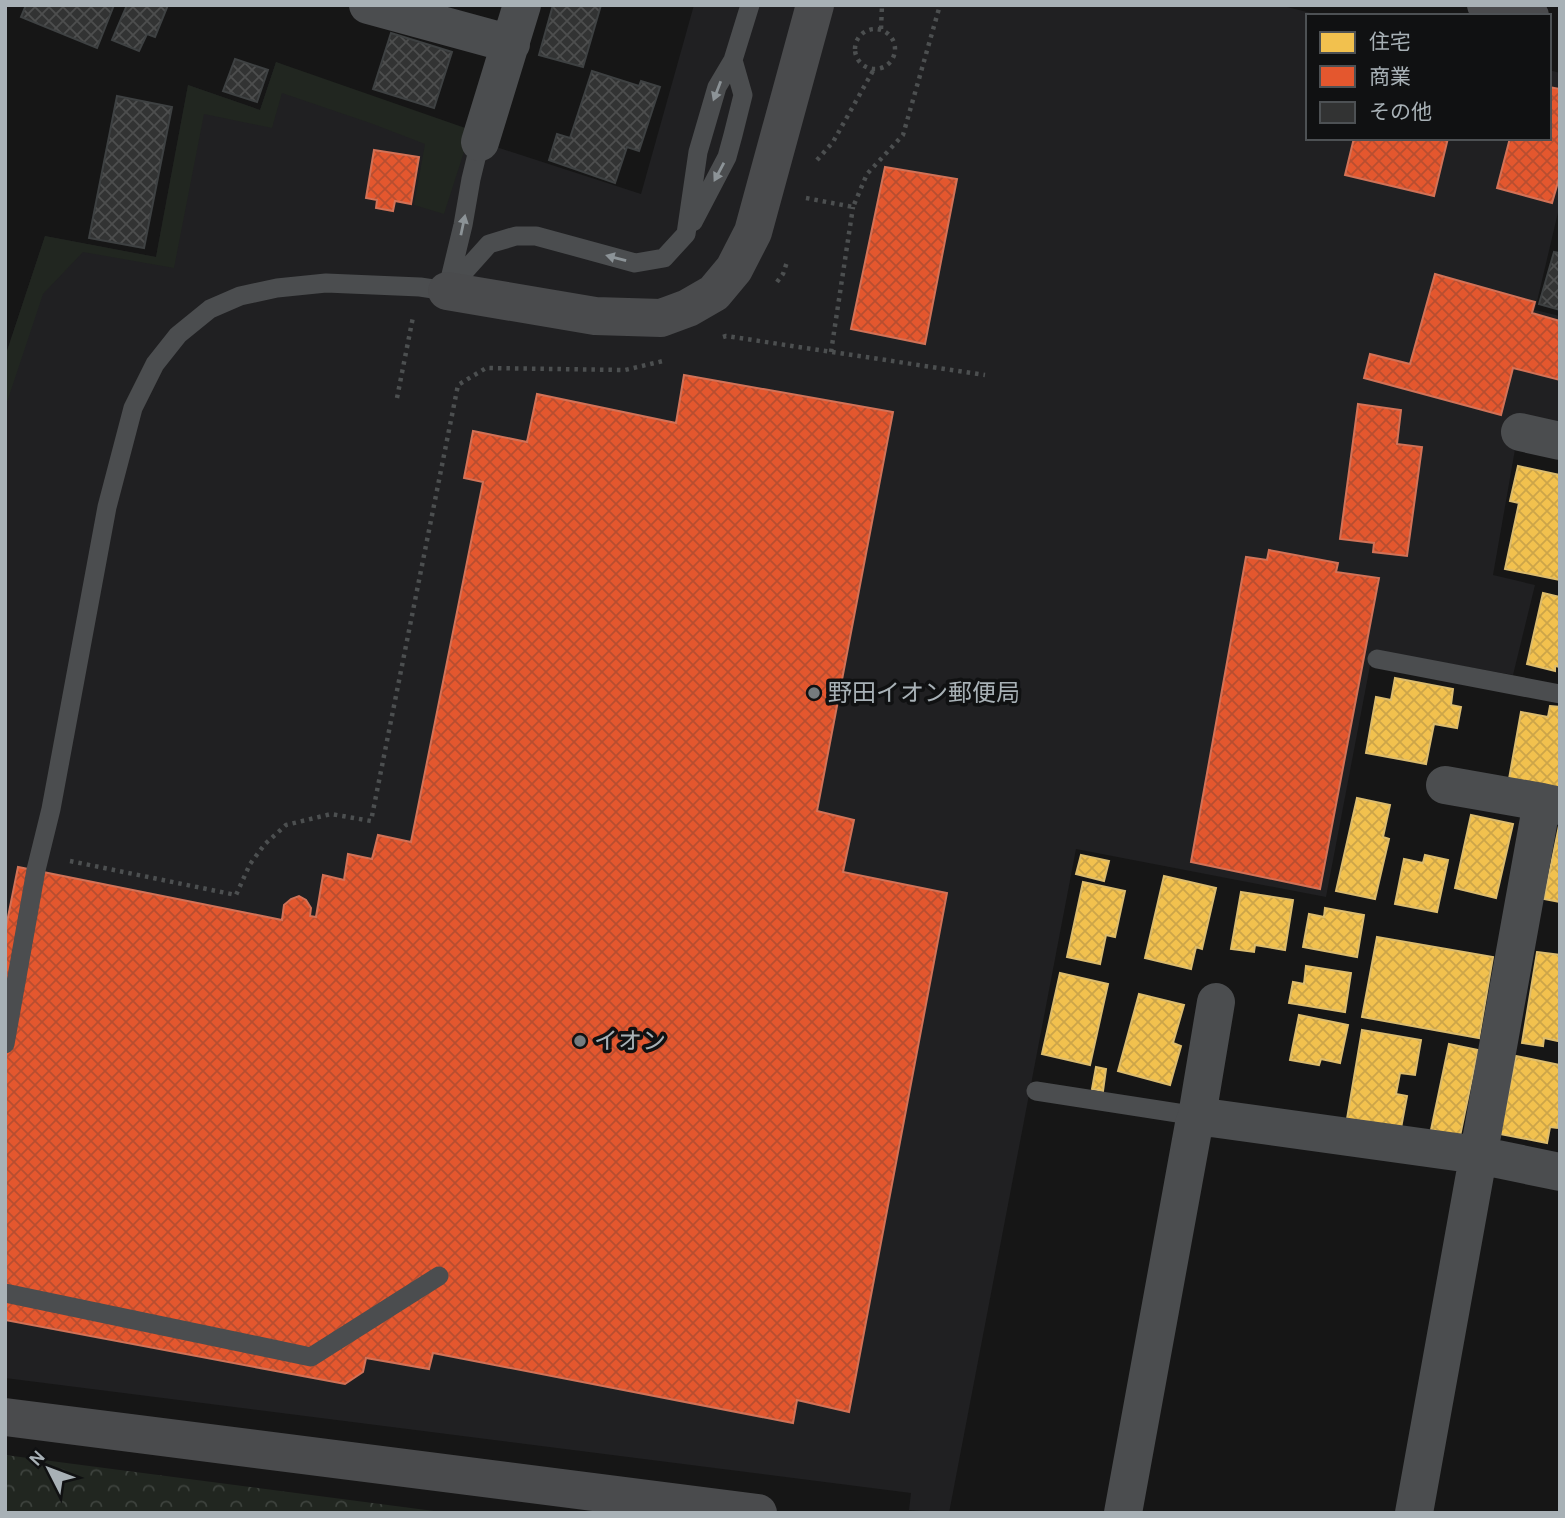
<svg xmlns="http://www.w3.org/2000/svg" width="1565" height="1518" viewBox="0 0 1565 1518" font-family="Karla,'Noto Sans JP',sans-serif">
	<defs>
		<pattern id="forest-crowns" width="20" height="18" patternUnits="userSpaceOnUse" patternTransform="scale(1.75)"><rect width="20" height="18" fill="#212620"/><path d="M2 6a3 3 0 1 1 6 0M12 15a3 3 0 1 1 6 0" fill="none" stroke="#3e433e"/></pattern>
		<pattern id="homes-cross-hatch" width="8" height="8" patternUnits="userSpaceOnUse" patternTransform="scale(1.75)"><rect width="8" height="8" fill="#f2c14e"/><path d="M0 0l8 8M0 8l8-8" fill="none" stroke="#cca549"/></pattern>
		<pattern id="shops-cross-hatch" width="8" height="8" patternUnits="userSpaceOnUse" patternTransform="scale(1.75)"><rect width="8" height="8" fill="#e4572e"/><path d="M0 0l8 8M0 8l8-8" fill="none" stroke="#b84e30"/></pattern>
		<pattern id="building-cross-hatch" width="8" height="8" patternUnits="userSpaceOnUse" patternTransform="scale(1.75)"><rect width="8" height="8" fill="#323333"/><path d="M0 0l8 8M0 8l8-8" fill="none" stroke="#4d4e4e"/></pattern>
	</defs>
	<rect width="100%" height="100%" fill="#161616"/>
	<path fill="#202022" d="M 694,5 L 1279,5 L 1323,16 L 1308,16 L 1308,138 L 1549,138 L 1549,70 L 1560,73 L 1560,204 L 1535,310 L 1560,316 L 1560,428 L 1520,421 L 1493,575 L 1535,585 L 1513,675 L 1373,650 L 1326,897 L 1076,849 L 949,1513 L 909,1510 L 911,1493 L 5,1378 L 5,357 L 45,236 L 156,257 L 188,85 L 260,110 L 276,62 L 481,142 L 641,194 Z"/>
	<path fill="url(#forest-crowns)" d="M 5,1455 L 449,1513 L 5,1513 Z"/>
	<path fill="#212620" d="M 276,62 L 471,130 L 444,214 L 414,205 L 425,144 L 373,124 L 282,93 L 272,128 L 204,114 L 174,268 L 83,252 L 43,294 L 5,408 L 5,357 L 45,236 L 156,257 L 188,85 L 260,110 Z"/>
	<path fill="url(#homes-cross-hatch)" stroke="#dcbc6d" stroke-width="2" d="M 1518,466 L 1560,475 L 1560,580 L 1505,569 L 1519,503 L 1510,501 Z
		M 1543,593 L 1560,597 L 1560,667 L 1555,666 L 1555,671 L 1527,664 Z
		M 1395,678 L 1453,689 L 1451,705 L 1461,707 L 1457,728 L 1434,724 L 1426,764 L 1366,753 L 1376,697 L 1391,700 Z
		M 1550,706 L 1560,707 L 1560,788 L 1509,779 L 1521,712 L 1548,717 Z
		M 1357,798 L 1390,805 L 1383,837 L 1389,839 L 1375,899 L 1336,891 Z
		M 1471,815 L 1513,824 L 1496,898 L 1455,888 Z
		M 1559,826 L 1560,826 L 1560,902 L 1544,899 Z
		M 1081,855 L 1109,861 L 1104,881 L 1076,874 Z
		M 1425,855 L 1448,860 L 1437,912 L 1395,904 L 1404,859 L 1423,863 Z
		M 1164,876 L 1216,888 L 1202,949 L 1196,947 L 1191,969 L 1145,958 Z
		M 1083,882 L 1125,891 L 1115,937 L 1106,935 L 1100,964 L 1067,957 Z
		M 1241,892 L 1293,900 L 1285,950 L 1255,945 L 1254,952 L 1231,949 Z
		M 1325,908 L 1364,915 L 1357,957 L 1303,947 L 1309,914 L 1324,917 Z
		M 1377,937 L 1493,957 L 1479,1038 L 1362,1017 Z
		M 1537,952 L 1560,955 L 1560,1033 L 1558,1041 L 1544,1038 L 1543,1046 L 1522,1043 Z
		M 1306,966 L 1351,973 L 1345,1012 L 1289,1003 L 1293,982 L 1304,984 Z
		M 1060,973 L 1108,984 L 1090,1065 L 1042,1054 Z
		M 1139,994 L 1184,1005 L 1173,1043 L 1181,1046 L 1170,1085 L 1118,1071 Z
		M 1299,1015 L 1348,1025 L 1340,1063 L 1321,1059 L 1319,1065 L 1290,1060 Z
		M 1362,1030 L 1421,1040 L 1415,1075 L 1400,1073 L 1396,1094 L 1407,1096 L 1401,1128 L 1347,1119 Z
		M 1449,1044 L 1478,1050 L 1460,1136 L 1431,1130 Z
		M 1516,1056 L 1560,1065 L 1560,1114 L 1557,1128 L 1550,1127 L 1547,1143 L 1500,1134 Z
		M 1096,1067 L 1106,1069 L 1103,1091 L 1092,1089 Z"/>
	<path fill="url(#shops-cross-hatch)" stroke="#d27257" stroke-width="2" d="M 1549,87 L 1560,89 L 1560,175 L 1552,203 L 1497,188 L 1510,138 L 1549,138 Z
		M 1354,138 L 1448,138 L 1434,196 L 1345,175 Z
		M 374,150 L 419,157 L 411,204 L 395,201 L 393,211 L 376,208 L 377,200 L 366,198 Z
		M 885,167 L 957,179 L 925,344 L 851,329 Z
		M 1435,274 L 1535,302 L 1532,313 L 1560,321 L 1560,380 L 1513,368 L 1501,415 L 1364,378 L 1370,354 L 1410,364 Z
		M 684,375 L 893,412 L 817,811 L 854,820 L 843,872 L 947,893 L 849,1412 L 797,1400 L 793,1423 L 433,1353 L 429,1369 L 366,1358 L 363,1372 L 345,1384 L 5,1320 L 5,932 L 18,867 L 282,920 L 284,905 L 291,899 L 299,896 L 306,900 L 311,908 L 310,916 L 316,917 L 323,875 L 344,880 L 348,854 L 372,859 L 378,835 L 411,842 L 483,482 L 464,478 L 473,431 L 527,442 L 537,394 L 676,423 Z
		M 1358,404 L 1401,410 L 1397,444 L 1422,447 L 1407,556 L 1373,552 L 1374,543 L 1340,539 Z
		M 1269,550 L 1338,563 L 1336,572 L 1379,578 L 1320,889 L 1191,862 L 1246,557 L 1267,560 Z"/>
	<path fill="url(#building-cross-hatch)" stroke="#3e4142" stroke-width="2" d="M 26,5 L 114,5 L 97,48 L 21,17 Z
		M 127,5 L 168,5 L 155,37 L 147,34 L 139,51 L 112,40 Z
		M 553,5 L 601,5 L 583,67 L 539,55 Z
		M 391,33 L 452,52 L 434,108 L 373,89 Z
		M 235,59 L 268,70 L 257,102 L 223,91 Z
		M 592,71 L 639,86 L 641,81 L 660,87 L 639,151 L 627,147 L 615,183 L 549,160 L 557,134 L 570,138 Z
		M 117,96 L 172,107 L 144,248 L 89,238 Z
		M 1554,252 L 1560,253 L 1560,310 L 1539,304 Z"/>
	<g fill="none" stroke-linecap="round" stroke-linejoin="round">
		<path stroke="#4c4f50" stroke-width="4.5" stroke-dasharray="3.5 5" stroke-linecap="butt" d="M855 49a20 20 0 1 1 40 0a20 20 0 1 1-40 0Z
			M 881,29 L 882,5
			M 817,160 L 833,142 L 874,69
			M 806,198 L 853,207 L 867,174 L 903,135 L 940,5
			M 777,282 L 783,274 L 787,262
			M 723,337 L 726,336 L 985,375
			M 831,352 L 853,207
			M 397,398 L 413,317
			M 70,861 L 236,895 L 250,864 L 265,844 L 286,825 L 331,814 L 371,821 L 458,385 L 486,368 L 625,370 L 663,361"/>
		<path stroke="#4b4d4f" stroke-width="19" d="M 693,222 L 727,157 L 733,135 L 743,95 L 733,60
			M 448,287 L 463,225 L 471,179 L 480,142
			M 447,291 L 489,244 L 516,236 L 536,236 L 635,263 L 664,258 L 686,234 L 698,152 L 717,87 L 733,60 L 750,5
			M 1377,659 L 1560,694
			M 5,1044 L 36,870 L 51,809 L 107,507 L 133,408 L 155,364 L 178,335 L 210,309 L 240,296 L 277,288 L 326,283 L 420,287 L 447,291
			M 1036,1091 L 1197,1116
			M 5,1293 L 311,1357 L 439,1276"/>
		<path stroke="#4b4d4f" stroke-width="38" d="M 368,5 L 511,44
			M 480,142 L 522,5
			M 1520,432 L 1560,441
			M 1445,785 L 1542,802
			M 1197,1116 L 1478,1155 L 1560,1172
			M 1123,1513 L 1194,1124 L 1197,1116 L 1216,1002
			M 1414,1513 L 1542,802 L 1560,806"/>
		<path stroke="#4a4b4d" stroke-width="38" d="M 1486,5 L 1530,16
			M 447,291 L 595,316 L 661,318 L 688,308 L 714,293 L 734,269 L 753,232 L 815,5
			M 5,1417 L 758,1513"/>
	</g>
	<defs><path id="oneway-solid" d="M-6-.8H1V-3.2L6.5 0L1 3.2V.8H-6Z" transform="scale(1.75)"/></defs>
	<g fill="#8c9397">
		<use href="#oneway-solid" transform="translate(717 91) rotate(111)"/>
		<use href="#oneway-solid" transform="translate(719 172) rotate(118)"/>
		<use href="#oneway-solid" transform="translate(463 225) rotate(-78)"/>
		<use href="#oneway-solid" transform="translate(616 258) rotate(-165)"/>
	</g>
	<g fill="#757b7e" stroke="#101112" stroke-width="2.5">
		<circle cx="814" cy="693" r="7"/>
		<circle cx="580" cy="1041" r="7"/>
	</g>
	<g text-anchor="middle" stroke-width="7" stroke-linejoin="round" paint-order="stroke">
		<g font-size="24" fill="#a8b1b6" stroke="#101112" text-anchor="start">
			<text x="828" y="701">野田イオン郵便局</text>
			<text x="594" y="1049">イオン</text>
		</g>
	</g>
	<rect width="1565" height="1518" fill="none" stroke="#a8b1b6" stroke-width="14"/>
	<rect x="1306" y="14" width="245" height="126" fill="#101112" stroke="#4d5154" stroke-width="2"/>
	<rect x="1320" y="32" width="35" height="21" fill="#f2c14e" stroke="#4d5154" stroke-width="2"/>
	<text x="1369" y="49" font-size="21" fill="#a8b1b6">住宅</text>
	<rect x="1320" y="66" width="35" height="21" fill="#e4572e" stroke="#4d5154" stroke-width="2"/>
	<text x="1369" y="84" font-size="21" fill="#a8b1b6">商業</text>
	<rect x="1320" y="102" width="35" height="21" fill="#323333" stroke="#4d5154" stroke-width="2"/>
	<text x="1369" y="119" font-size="21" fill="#a8b1b6">その他</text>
	<g transform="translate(49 1469) rotate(312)" stroke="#101112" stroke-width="5" paint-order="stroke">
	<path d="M0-5L12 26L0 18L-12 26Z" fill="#a8b1b6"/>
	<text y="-10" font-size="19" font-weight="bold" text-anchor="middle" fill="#a8b1b6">N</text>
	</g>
</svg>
